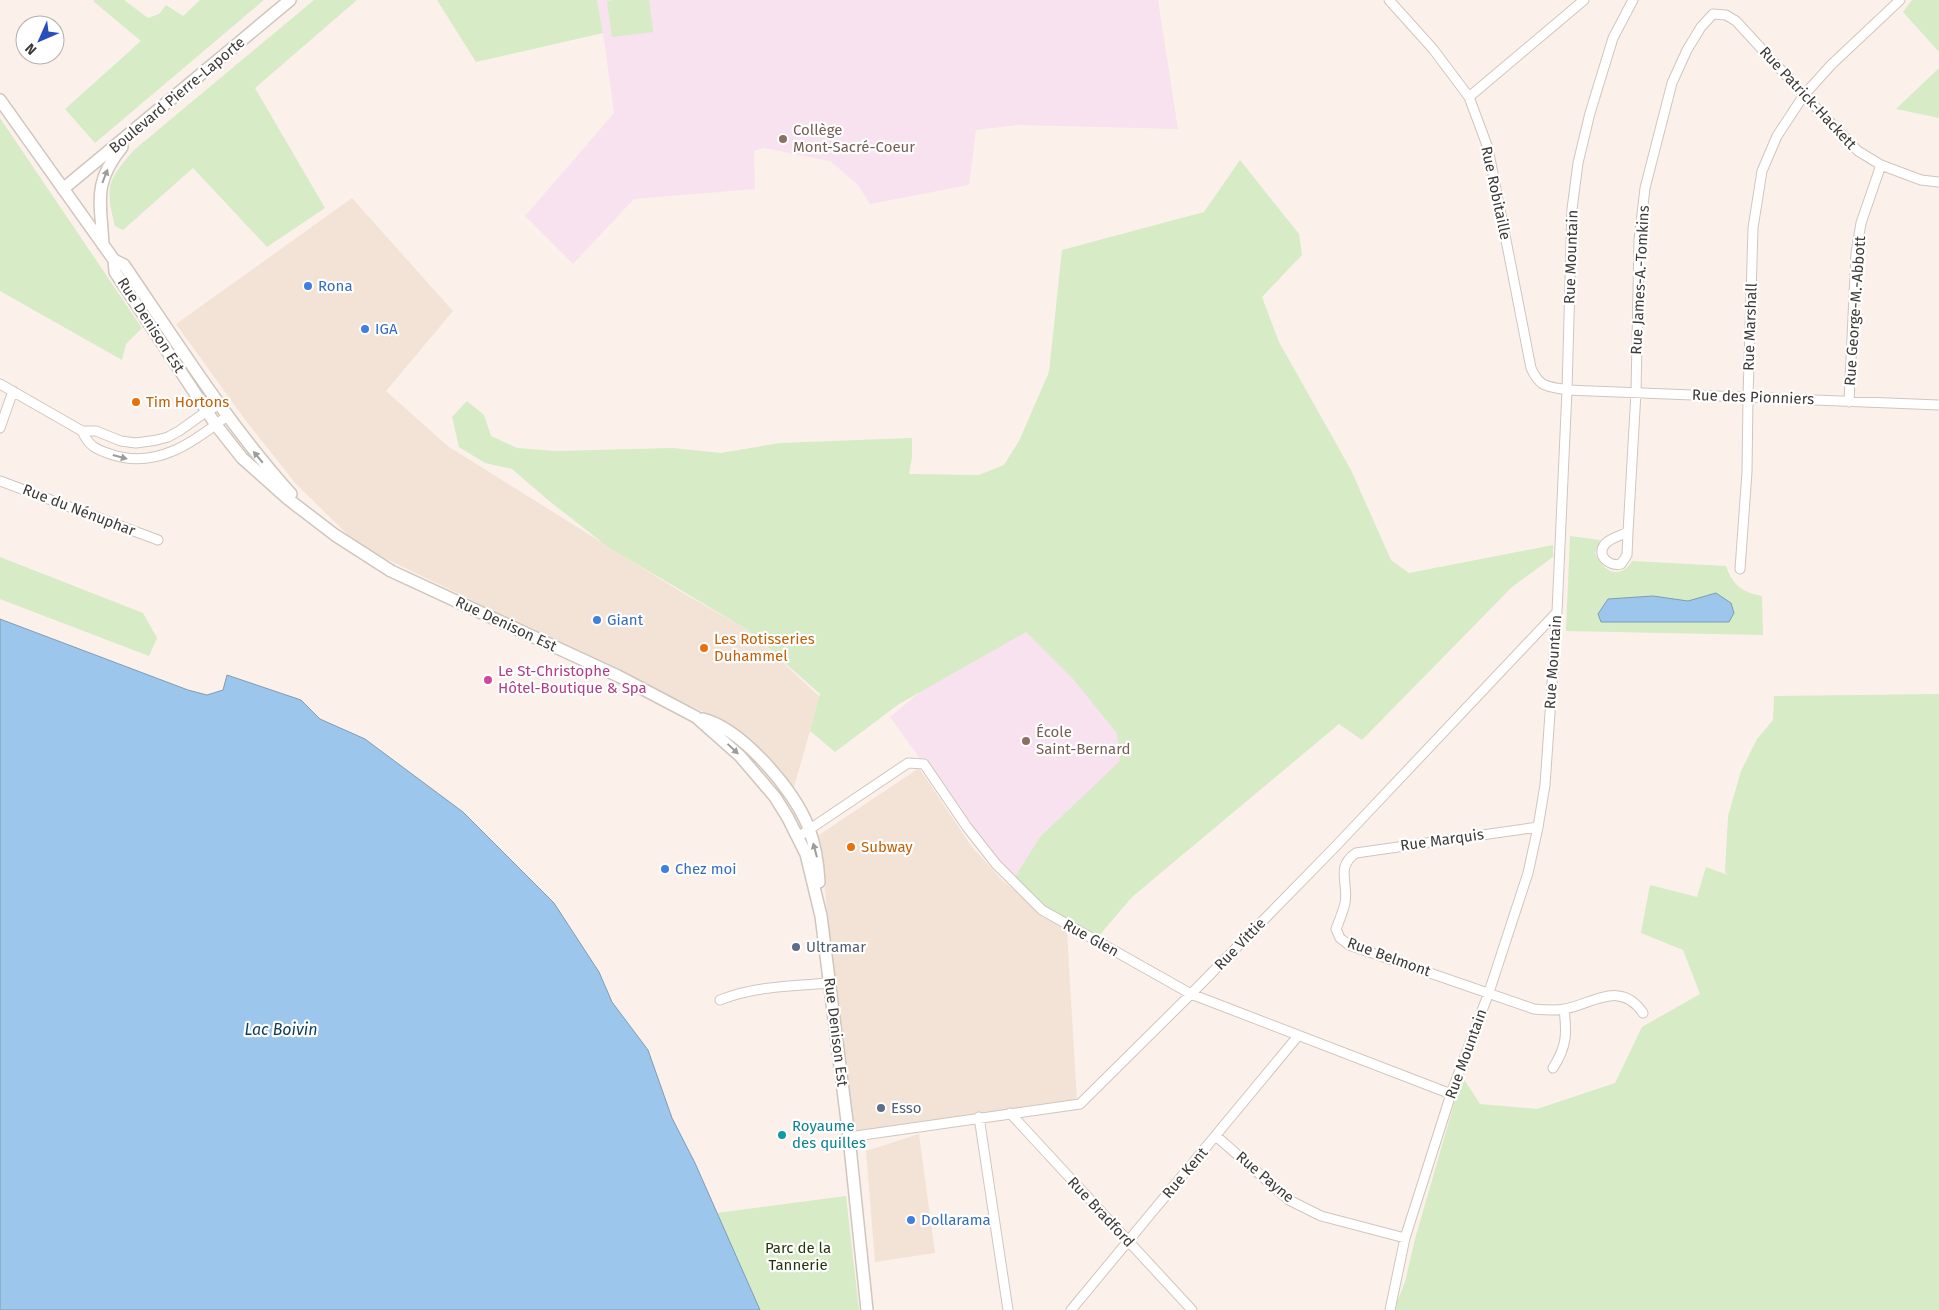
<svg xmlns="http://www.w3.org/2000/svg" width="1939" height="1310" viewBox="0 0 1939 1310" font-family="'Fira Sans',sans-serif">
	<rect width="100%" height="100%" fill="#fbf1ea"/>
	<path fill="#f3e3d6" d="M 352,198 L 453,311 L 386,391 L 449,447 L 678,590 L 748,630 L 820,697 L 793,790 L 718,719 L 372,552 L 348,535 L 296,484 L 246,421 L 176,324 Z
		M 919,768 L 972,847 L 1004,882 L 1067,932 L 1077,1101 L 851,1133 L 819,835 Z
		M 919,1134 L 935,1253 L 875,1262 L 866,1151 Z"/>
	<path fill="#f8e2ef" d="M 597,0 L 1158,0 L 1178,129 L 1019,125 L 976,130 L 969,185 L 870,204 L 858,185 L 830,161 L 764,148 L 754,151 L 755,189 L 634,199 L 573,264 L 525,216 L 614,113 L 603,33 Z
		M 1025,605 L 1177,777 L 1042,910 L 996,864 L 890,717 Z"/>
	<path fill="#d6ebc6" d="M 95,0 L 124,0 L 148,18 L 159,14 L 166,5 L 183,16 L 200,0 L 264,0 L 95,143 L 65,109 L 141,41 L 93,1 Z
		M 314,0 L 357,0 L 255,88 L 325,208 L 267,247 L 193,168 L 123,230 L 115,226 C 105,186 107,181 134,150 Z
		M 437,0 L 597,0 L 603,33 L 476,62 Z
		M 615,0 L 649,0 L 653,32 L 612,37 L 607,1 Z
		M 1912,0 L 1939,0 L 1939,52 L 1903,12 Z
		M 1939,68 L 1939,118 L 1896,109 Z
		M 0,118 L 142,328 L 126,344 L 122,360 L 0,291 Z
		M 1240,160 L 1299,234 L 1302,255 L 1262,297 L 1279,342 L 1351,470 L 1391,560 L 1409,573 L 1553,545 L 1553,557 L 1512,587 L 1362,740 L 1339,724 L 1132,897 L 1092,944 L 1066,927 L 1012,882 L 1040,837 L 1120,761 L 1117,733 L 1073,679 L 1026,632 L 899,704 L 835,752 L 810,731 L 820,694 L 748,630 L 608,547 L 548,500 L 512,469 L 485,463 L 459,447 L 452,417 L 467,401 L 484,415 L 491,436 L 517,448 L 556,451 L 673,448 L 721,453 L 780,443 L 912,438 L 912,457 L 909,474 L 979,475 L 1004,465 L 1019,441 L 1049,372 L 1062,250 L 1204,212 Z
		M 1570,536 L 1600,540 L 1595,553 C 1602,571 1620,581 1632,561 L 1726,566 C 1733,586 1742,592 1762,596 L 1763,635 L 1566,631 Z
		M 0,557 L 143,613 L 157,638 L 149,656 L 0,599 Z
		M 1939,694 L 1939,1310 L 1394,1310 L 1405,1282 L 1415,1239 L 1462,1076 L 1480,1104 L 1537,1109 L 1615,1083 L 1642,1027 L 1700,994 L 1683,950 L 1641,933 L 1650,885 L 1697,897 L 1706,867 L 1728,875 L 1725,872 L 1728,816 L 1741,771 L 1757,739 L 1773,720 L 1774,696 Z
		M 846,1196 L 859,1310 L 760,1310 L 717,1213 Z"/>
	<path fill="#9cc6eb" stroke="#809cb5" d="M 1716,593 L 1731,603 L 1734,613 L 1729,622 L 1601,622 L 1598,614 L 1608,599 L 1653,596 L 1688,601 Z
		M 0,619 L 188,690 L 207,695 L 223,690 L 227,675 L 301,700 L 320,719 L 365,739 L 463,812 L 554,903 L 599,972 L 612,1002 L 648,1050 L 672,1118 L 695,1163 L 760,1310 L 0,1310 Z"/>
	<g fill="none" stroke-linecap="round" stroke-linejoin="round">
		<defs>
			<path id="minor" d="M 1389,0 L 1433,49 L 1469,97 L 1488,148 L 1531,368 C 1540,388 1547,386 1567,390 L 1939,405
				M 1469,97 L 1584,0
				M 0,384 L 82,431 L 96,431 L 121,441 L 136,443 L 157,440 L 168,437 L 179,431 L 207,411 L 219,405
				M 1849,402 L 1856,253 L 1861,223 L 1881,165
				M 0,428 L 13,391
				M 82,431 C 89,446 95,449 110,454 C 155,470 193,443 227,416
				M 0,481 L 158,540
				M 1628,532 C 1622,535 1611,538 1606,543 C 1595,554 1608,567 1621,564 L 1627,555 L 1628,532 L 1636,392 L 1639,240 L 1645,188 L 1672,83 L 1687,50 L 1701,27 L 1713,14 L 1726,15 L 1736,21 L 1804,95 L 1858,151 L 1881,165 L 1921,180 L 1939,182
				M 1740,569 L 1747,472 L 1748,397 L 1753,228 L 1762,171 L 1777,136 L 1804,95 L 1831,65 L 1900,0
				M 1538,827 L 1356,853 C 1335,867 1349,883 1345,903 C 1343,912 1339,921 1336,929 L 1340,938 L 1349,945 L 1534,1009 C 1544,1010 1555,1011 1565,1009 C 1594,1003 1621,980 1643,1013
				M 798,837 L 908,763 L 924,764 L 967,827 L 996,864 L 1042,910 L 1191,994 L 1451,1094
				M 720,1000 C 754,986 793,986 830,983
				M 1553,1068 C 1567,1046 1567,1034 1564,1009
				M 1010,1113 L 1192,1310
				M 979,1117 L 1008,1310
				M 1216,1136 L 1289,1200 L 1321,1216 L 1405,1238
				M 849,1137 L 1080,1104 L 1191,994 L 1335,847 L 1557,612
				M 1071,1310 L 1298,1036
				M 1390,1310 L 1405,1238 L 1451,1094 L 1489,992 L 1528,873 L 1538,827 L 1545,785 L 1557,612 L 1567,390 L 1572,209 L 1578,163 L 1590,113 L 1613,38 L 1633,0"/>
			<path id="major" d="M 0,100 L 114,260 L 115,272 L 216,425 L 242,458 L 288,499 L 335,535 L 391,571 L 618,676 L 696,717 L 740,756 L 775,797 L 788,818 L 806,854 L 821,916 L 849,1137 L 867,1310
				M 63,189 L 290,0
				M 103,245 C 101,202 92,184 122,147
				M 114,260 L 124,265 C 178,344 228,424 291,494
				M 703,719 C 742,729 793,789 808,826 C 815,844 818,863 819,882"/>
		</defs>
		<use href="#minor" stroke="#cfc6be" stroke-width="11"/>
		<use href="#major" stroke="#cfc6be" stroke-width="14"/>
		<use href="#minor" stroke="#fff" stroke-width="9"/>
		<use href="#major" stroke="#fff" stroke-width="11"/>
	</g>
	<defs><path id="oneway-solid" d="M-6-.8H1V-3.2L6.5 0L1 3.2V.8H-6Z" transform="scale(1.25)"/></defs>
	<g fill="#9e9c9b">
		<use href="#oneway-solid" transform="translate(105 176) rotate(-69)"/>
		<use href="#oneway-solid" transform="translate(120 457) rotate(15)"/>
		<use href="#oneway-solid" transform="translate(258 457) rotate(-130)"/>
		<use href="#oneway-solid" transform="translate(733 749) rotate(43)"/>
		<use href="#oneway-solid" transform="translate(815 850) rotate(-105)"/>
	</g>
	<g fill="#8d6e63" stroke="#fff" stroke-width="2">
		<circle cx="783" cy="139" r="5"/>
		<circle cx="1026" cy="741" r="5"/>
	</g>
	<g fill="#3f7fe0" stroke="#fff" stroke-width="2">
		<circle cx="308" cy="286" r="5"/>
		<circle cx="365" cy="329" r="5"/>
		<circle cx="597" cy="620" r="5"/>
		<circle cx="665" cy="869" r="5"/>
		<circle cx="911" cy="1220" r="5"/>
	</g>
	<g fill="#e8710a" stroke="#fff" stroke-width="2">
		<circle cx="136" cy="402" r="5"/>
		<circle cx="704" cy="648" r="5"/>
		<circle cx="851" cy="847" r="5"/>
	</g>
	<circle fill="#d1479c" stroke="#fff" stroke-width="2" cx="488" cy="680" r="5"/>
	<g fill="#5c6f8a" stroke="#fff" stroke-width="2">
		<circle cx="796" cy="947" r="5"/>
		<circle cx="881" cy="1108" r="5"/>
	</g>
	<circle fill="#0f9aa8" stroke="#fff" stroke-width="2" cx="782" cy="1135" r="5"/>
	<g text-anchor="middle" stroke-width="4.5" stroke-linejoin="round" paint-order="stroke">
		<g font-size="15" fill="#3d3a37" stroke="#fff">
			<text transform="translate(177 95) rotate(-40)" y="5">Boulevard Pierre-Laporte</text>
			<text transform="translate(1808 98) rotate(47)" y="5">Rue Patrick-Hackett</text>
			<text transform="translate(1496 193) rotate(78)" y="5">Rue Robitaille</text>
			<text transform="translate(1571 257) rotate(-88)" y="5">Rue Mountain</text>
			<text transform="translate(1640 280) rotate(-87)" y="5">Rue James-A.-Tomkins</text>
			<text transform="translate(1855 311) rotate(-86)" y="5">Rue George-M.-Abbott</text>
			<text transform="translate(151 325) rotate(57)" y="5">Rue Denison Est</text>
			<text transform="translate(1750 327) rotate(-88)" y="5">Rue Marshall</text>
			<text transform="translate(1753 397) rotate(2)" y="5">Rue des Pionniers</text>
			<text transform="translate(79 510) rotate(21)" y="5">Rue du Nénuphar</text>
			<text transform="translate(506 624) rotate(25)" y="5">Rue Denison Est</text>
			<text transform="translate(1553 662) rotate(-86)" y="5">Rue Mountain</text>
			<text transform="translate(1442 840) rotate(-8)" y="5">Rue Marquis</text>
			<text transform="translate(1091 938) rotate(29)" y="5">Rue Glen</text>
			<text transform="translate(1240 944) rotate(-46)" y="5">Rue Vittie</text>
			<text transform="translate(1389 957) rotate(20)" y="5">Rue Belmont</text>
			<text transform="translate(836 1032) rotate(83)" y="5">Rue Denison Est</text>
			<text transform="translate(1466 1054) rotate(-70)" y="5">Rue Mountain</text>
			<text transform="translate(1185 1173) rotate(-50)" y="5">Rue Kent</text>
			<text transform="translate(1265 1177) rotate(40)" y="5">Rue Payne</text>
			<text transform="translate(1101 1212) rotate(47)" y="5">Rue Bradford</text>
		</g>
		<g font-size="15" fill="#785e54" stroke="#fff" text-anchor="start">
			<text x="793" y="135">Collège<tspan x="793" dy="17">Mont-Sacré-Coeur</tspan></text>
			<text x="1036" y="737">École<tspan x="1036" dy="17">Saint-Bernard</tspan></text>
		</g>
		<g font-size="15" fill="#366cbe" stroke="#fff" text-anchor="start">
			<text x="318" y="291">Rona</text>
			<text x="375" y="334">IGA</text>
			<text x="607" y="625">Giant</text>
			<text x="675" y="874">Chez moi</text>
			<text x="921" y="1225">Dollarama</text>
		</g>
		<g font-size="15" fill="#c56008" stroke="#fff" text-anchor="start">
			<text x="146" y="407">Tim Hortons</text>
			<text x="714" y="644">Les Rotisseries<tspan x="714" dy="17">Duhammel</tspan></text>
			<text x="861" y="852">Subway</text>
		</g>
		<g font-size="15" fill="#b23c85" stroke="#fff" text-anchor="start">
			<text x="498" y="676">Le St-Christophe<tspan x="498" dy="17">Hôtel-Boutique &amp; Spa</tspan></text>
		</g>
		<g font-size="15" fill="#4e5e75" stroke="#fff" text-anchor="start">
			<text x="806" y="952">Ultramar</text>
			<text x="891" y="1113">Esso</text>
		</g>
		<g font-size="15" fill="#0d838f" stroke="#fff" text-anchor="start">
			<text x="792" y="1131">Royaume<tspan x="792" dy="17">des quilles</tspan></text>
		</g>
		<g font-size="15" fill="#1f3604" stroke="#fff">
			<text x="798" y="1253">Parc de la<tspan x="798" dy="17">Tannerie</tspan></text>
		</g>
		<g font-size="16" font-style="italic" fill="#093b5e" stroke="#fff">
			<text x="281" y="1035">Lac Boivin</text>
		</g>
	</g>
	<g transform="translate(40 40) rotate(225)"><circle r="24" fill="#ffffff" stroke="#b1b0af"/>
	<path d="M0-4L9 19L0 12L-9 19Z" fill="#284dbc"/>
	<text y="-8" font-size="14" font-weight="bold" text-anchor="middle" fill="#3d3a37">N</text>
	</g>
</svg>
